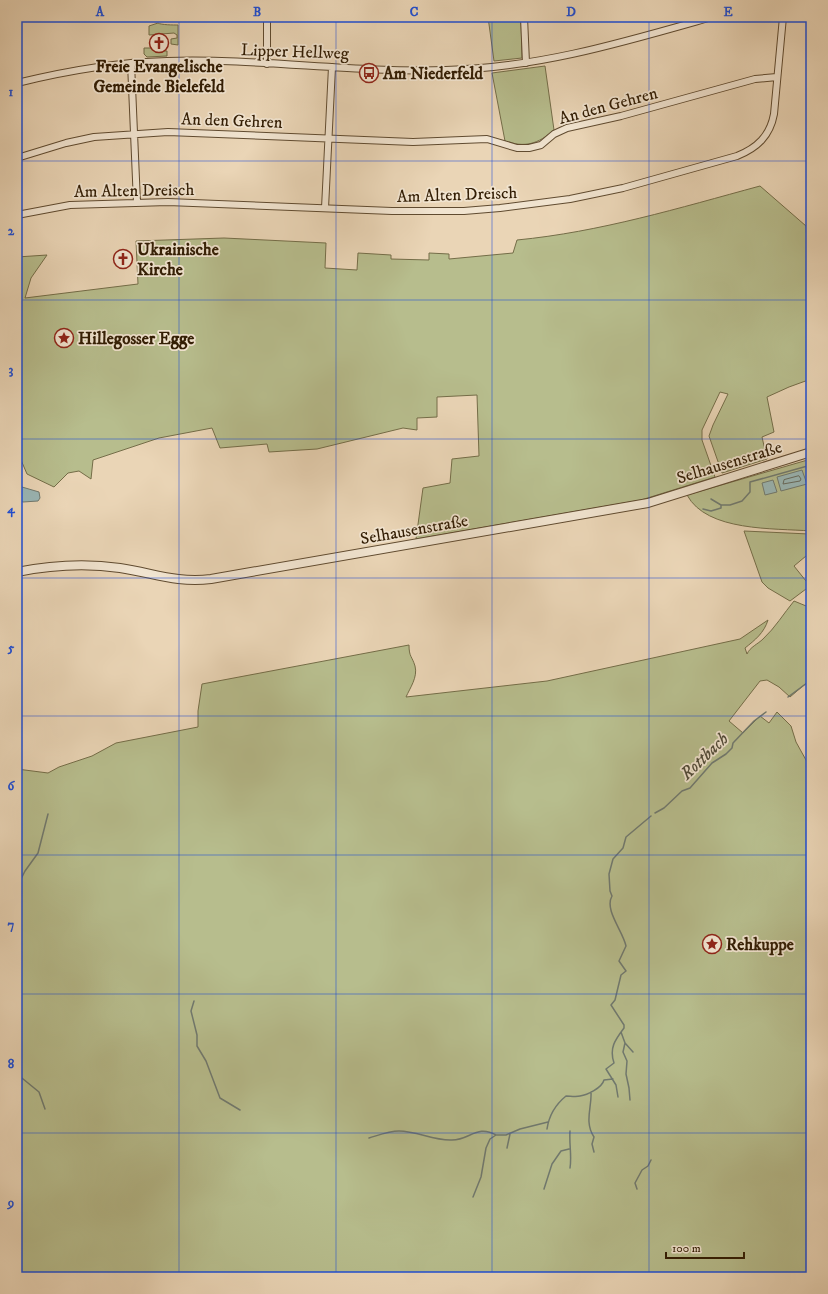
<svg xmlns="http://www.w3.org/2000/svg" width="828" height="1294" viewBox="0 0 828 1294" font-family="'IM FELL DW Pica',serif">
	<rect width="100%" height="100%" fill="#ead5b6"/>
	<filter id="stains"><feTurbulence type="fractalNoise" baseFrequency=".005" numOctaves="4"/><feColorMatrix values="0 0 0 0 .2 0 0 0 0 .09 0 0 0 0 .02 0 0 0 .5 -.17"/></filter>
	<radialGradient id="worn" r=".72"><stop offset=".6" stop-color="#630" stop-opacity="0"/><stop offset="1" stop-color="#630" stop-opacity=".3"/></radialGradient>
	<path fill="#b7bd8d" stroke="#746d48" d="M 488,17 L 521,17 L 522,58 L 494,61 Z
		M 158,23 C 161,25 174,25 178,25 L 178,45 L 171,44 L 171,39 L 177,38 L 177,35 L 174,33 L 149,35 L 149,26 Z
		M 144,48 L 160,48 L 161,51 L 167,51 L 167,56 L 147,57 L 144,54 Z
		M 545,66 L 554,130 C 538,144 525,148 505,141 L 492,73 Z
		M 760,186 L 806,226 L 807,244 L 811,243 L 811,379 L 789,387 L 767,397 L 774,432 L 762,437 L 767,459 L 722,473 L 709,436 L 713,425 L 728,394 L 720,392 L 702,430 L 702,440 L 715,477 L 641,500 L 416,539 L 423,488 L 450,483 L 452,459 L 479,456 L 477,395 L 437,397 L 437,417 L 417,418 L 417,430 L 403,428 L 317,449 L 269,452 L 267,444 L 220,448 L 212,428 L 159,438 L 93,460 L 91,479 L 79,471 L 68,473 L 54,487 L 27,474 L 21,460 L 17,460 L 17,257 L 47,255 L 31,278 L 25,298 L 138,284 L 136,241 L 224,238 L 326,243 L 325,268 L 357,270 L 358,253 L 391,255 L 391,259 L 429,260 L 429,253 L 449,254 L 449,259 L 513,253 L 517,240 C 600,232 679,208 760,186 Z
		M 811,459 L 811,469 L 807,470 L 811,482 L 811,531 C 774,528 707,532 687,495 Z
		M 744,531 L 809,534 L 811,537 L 811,561 L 806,556 L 794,566 L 810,586 L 790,601 L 768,588 L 762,582 Z
		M 794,601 L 811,608 L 811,679 L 790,697 L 779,687 L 767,680 L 760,681 L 729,721 L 743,733 L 760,716 L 769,723 L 777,712 L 791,726 L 796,742 L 811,769 L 811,1277 L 17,1277 L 17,769 L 48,773 L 59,767 L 92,756 L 116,743 L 198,727 L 198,711 L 202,684 L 409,645 C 409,657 412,656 415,666 C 418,677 410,688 406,697 L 547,681 L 740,639 L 768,620 C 764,633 755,640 745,648 L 747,654 C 750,647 758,644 763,639 C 775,628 784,613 794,601 Z"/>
	<path fill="#9ab7b6" stroke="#70796f" d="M 802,470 L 807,484 L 781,491 L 777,477 Z
		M 773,480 L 777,492 L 765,495 L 762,483 Z
		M 22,487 L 39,492 L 40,498 L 38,501 L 23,502 L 17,500 L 17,489 Z"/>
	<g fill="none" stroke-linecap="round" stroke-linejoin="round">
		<path stroke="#666a5d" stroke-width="1" d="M 799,476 L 801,479 L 800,481 L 783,484 L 784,480 Z"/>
		<path stroke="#70796f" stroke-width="1.5" d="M 711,499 L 721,505
			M 703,509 L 711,511 L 721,508 L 721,505 L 730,505 L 742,501 L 750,492 L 750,482 L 811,465
			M 788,697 L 811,680
			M 655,813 L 664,808 L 682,791 L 690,788 L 712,763 L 726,754 L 732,748 L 733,743 L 754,721 L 766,712
			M 17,887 L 25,871 L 38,853 L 48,814
			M 194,1001 L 191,1011 L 197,1035 L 197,1046 L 206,1061 L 220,1098 L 240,1110
			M 621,1032 L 625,1043 L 633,1052
			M 625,1043 L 623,1052 L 627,1061 L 626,1074 L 629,1088 L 630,1100
			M 17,1074 L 39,1092 L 45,1109
			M 591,1092 C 592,1107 584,1122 594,1137 L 592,1144 L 594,1152
			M 618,1097 L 616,1085 L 606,1069 L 614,1063 C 609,1048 615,1040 624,1028 L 624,1025 L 611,1005 L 615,1000 L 621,975 L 626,971 L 619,961 L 626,946 C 623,931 604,910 612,896 L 610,891 L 609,874 L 613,859 L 623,848 L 626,837 L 651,816
			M 547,1129 C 549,1115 555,1105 566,1096 C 570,1096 576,1097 580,1096 C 587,1095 602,1088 604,1080 L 613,1079
			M 369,1138 C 379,1135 389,1131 399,1131 C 417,1131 434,1141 452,1140 C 470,1140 477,1124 496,1135
			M 507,1148 L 510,1134
			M 570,1168 C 572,1156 569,1144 570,1131
			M 544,1189 L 552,1164 L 561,1151 L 569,1149
			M 637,1189 L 635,1183 L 642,1170 L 648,1166 L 651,1160
			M 473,1197 L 481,1177 L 486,1148 L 490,1139 L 496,1135 L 506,1135 L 520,1129 L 548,1122"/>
		<defs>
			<path id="minor" d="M 267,17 L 267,64
				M 331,17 L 362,17
				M 397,17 L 437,17
				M 524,17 L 526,63
				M 131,63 L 137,203
				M 17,83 C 66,71 116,62 167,61 C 260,58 353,73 446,70 C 538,68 624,42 712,17
				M 810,127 L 811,127
				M 17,158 L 66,143 L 94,137 L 168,132 L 413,142 L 487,139 L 517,148 L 529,148 L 541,145 L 554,134 L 567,128 L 621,116 L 755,79 L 777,77
				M 325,208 L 332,67
				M 17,215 L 70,205 L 168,202 L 392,211 L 464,211 L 500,208 L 570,199 L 623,188 L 737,156 C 757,148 770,136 774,114 L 783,17"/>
			<path id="tertiary" d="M 17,572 C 52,565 85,563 120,568 C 154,573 176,583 211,579 L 648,503 L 811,452"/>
		</defs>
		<use href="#minor" stroke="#604b30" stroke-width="8"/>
		<use href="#tertiary" stroke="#604b30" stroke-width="10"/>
		<use href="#minor" stroke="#f1e4d0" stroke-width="6"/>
		<use href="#tertiary" stroke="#f1e4d0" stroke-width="8"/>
	</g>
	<path fill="none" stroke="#1d4ed8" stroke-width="1" stroke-opacity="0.55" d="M 179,17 L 179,1277M 336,17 L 336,1277M 492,17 L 492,1277M 649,17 L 649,1277M 17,161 L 811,161M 17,300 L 811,300M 17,439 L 811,439M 17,578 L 811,578M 17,716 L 811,716M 17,855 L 811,855M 17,994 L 811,994M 17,1133 L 811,1133"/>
	<defs>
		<symbol id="church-ring" viewBox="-11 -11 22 22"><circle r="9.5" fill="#f1e4d0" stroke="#8f2418" stroke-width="1.5"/><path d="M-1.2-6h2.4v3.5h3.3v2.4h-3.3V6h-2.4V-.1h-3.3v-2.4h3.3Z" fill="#8f2418"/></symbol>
		<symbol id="bus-ring" viewBox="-11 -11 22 22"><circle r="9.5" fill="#f1e4d0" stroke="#8f2418" stroke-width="1.5"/><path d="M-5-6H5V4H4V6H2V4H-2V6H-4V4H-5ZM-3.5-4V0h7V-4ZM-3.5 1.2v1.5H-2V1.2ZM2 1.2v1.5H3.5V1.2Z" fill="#8f2418"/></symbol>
		<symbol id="sight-ring" viewBox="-11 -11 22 22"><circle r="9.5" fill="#f1e4d0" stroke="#8f2418" stroke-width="1.5"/><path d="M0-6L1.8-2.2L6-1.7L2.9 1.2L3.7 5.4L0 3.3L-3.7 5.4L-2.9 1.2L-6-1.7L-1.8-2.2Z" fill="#8f2418"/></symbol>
	</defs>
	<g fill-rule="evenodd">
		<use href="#church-ring" x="148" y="32" width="22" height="22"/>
		<use href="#bus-ring" x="358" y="62" width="22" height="22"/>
		<use href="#church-ring" x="112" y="248" width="22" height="22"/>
		<use href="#sight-ring" x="53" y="327" width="22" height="22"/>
		<use href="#sight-ring" x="701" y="933" width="22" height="22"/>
	</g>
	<g text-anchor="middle" stroke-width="3.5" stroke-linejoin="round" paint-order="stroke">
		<g font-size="17" fill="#321d04" stroke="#f1e4d0">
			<text transform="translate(295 51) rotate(2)" y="6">Lipper Hellweg</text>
			<text transform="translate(608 105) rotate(-15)" y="6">An den Gehren</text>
			<text transform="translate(232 120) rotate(2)" y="6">An den Gehren</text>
			<text transform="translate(134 190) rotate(-1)" y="6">Am Alten Dreisch</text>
			<text transform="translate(457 194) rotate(-2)" y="6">Am Alten Dreisch</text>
			<text transform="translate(729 462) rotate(-17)" y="6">Selhausenstraße</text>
			<text transform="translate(414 529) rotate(-10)" y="6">Selhausenstraße</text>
		</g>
		<g font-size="17" font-weight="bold" fill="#321d04" stroke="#f1e4d0" text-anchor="start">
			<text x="159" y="72" text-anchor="middle">Freie Evangelische<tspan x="159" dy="20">Gemeinde Bielefeld</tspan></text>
			<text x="383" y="79">Am Niederfeld</text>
			<text x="137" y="255">Ukrainische<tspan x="137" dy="20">Kirche</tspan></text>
			<text x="78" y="344">Hillegosser Egge</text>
			<text x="726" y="950">Rehkuppe</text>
		</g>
		<g font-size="18" font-style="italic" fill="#514b39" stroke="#f1e4d0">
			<text transform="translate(704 756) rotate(-44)" y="6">Rottbach</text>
		</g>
	</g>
	<rect width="828" height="1294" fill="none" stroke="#ead5b6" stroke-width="44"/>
	<path d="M666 1252v6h78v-6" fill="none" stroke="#321d04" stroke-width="2"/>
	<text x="672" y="1252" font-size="12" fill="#321d04" stroke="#f1e4d0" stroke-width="3" paint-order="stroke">100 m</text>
	<rect x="22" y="22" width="784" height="1250" fill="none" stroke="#1d4ed8" stroke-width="1.5"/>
	<g font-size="13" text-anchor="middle" font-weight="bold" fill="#1d4ed8">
		<text x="100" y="16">A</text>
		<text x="257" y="16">B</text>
		<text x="414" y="16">C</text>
		<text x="571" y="16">D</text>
		<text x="728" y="16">E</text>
		<text x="11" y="96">1</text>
		<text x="11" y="235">2</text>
		<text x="11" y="374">3</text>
		<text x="11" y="513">4</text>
		<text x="11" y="652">5</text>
		<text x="11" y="790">6</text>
		<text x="11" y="929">7</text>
		<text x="11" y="1068">8</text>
		<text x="11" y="1207">9</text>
	</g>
	<rect width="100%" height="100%" filter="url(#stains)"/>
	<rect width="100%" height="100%" fill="url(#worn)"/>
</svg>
